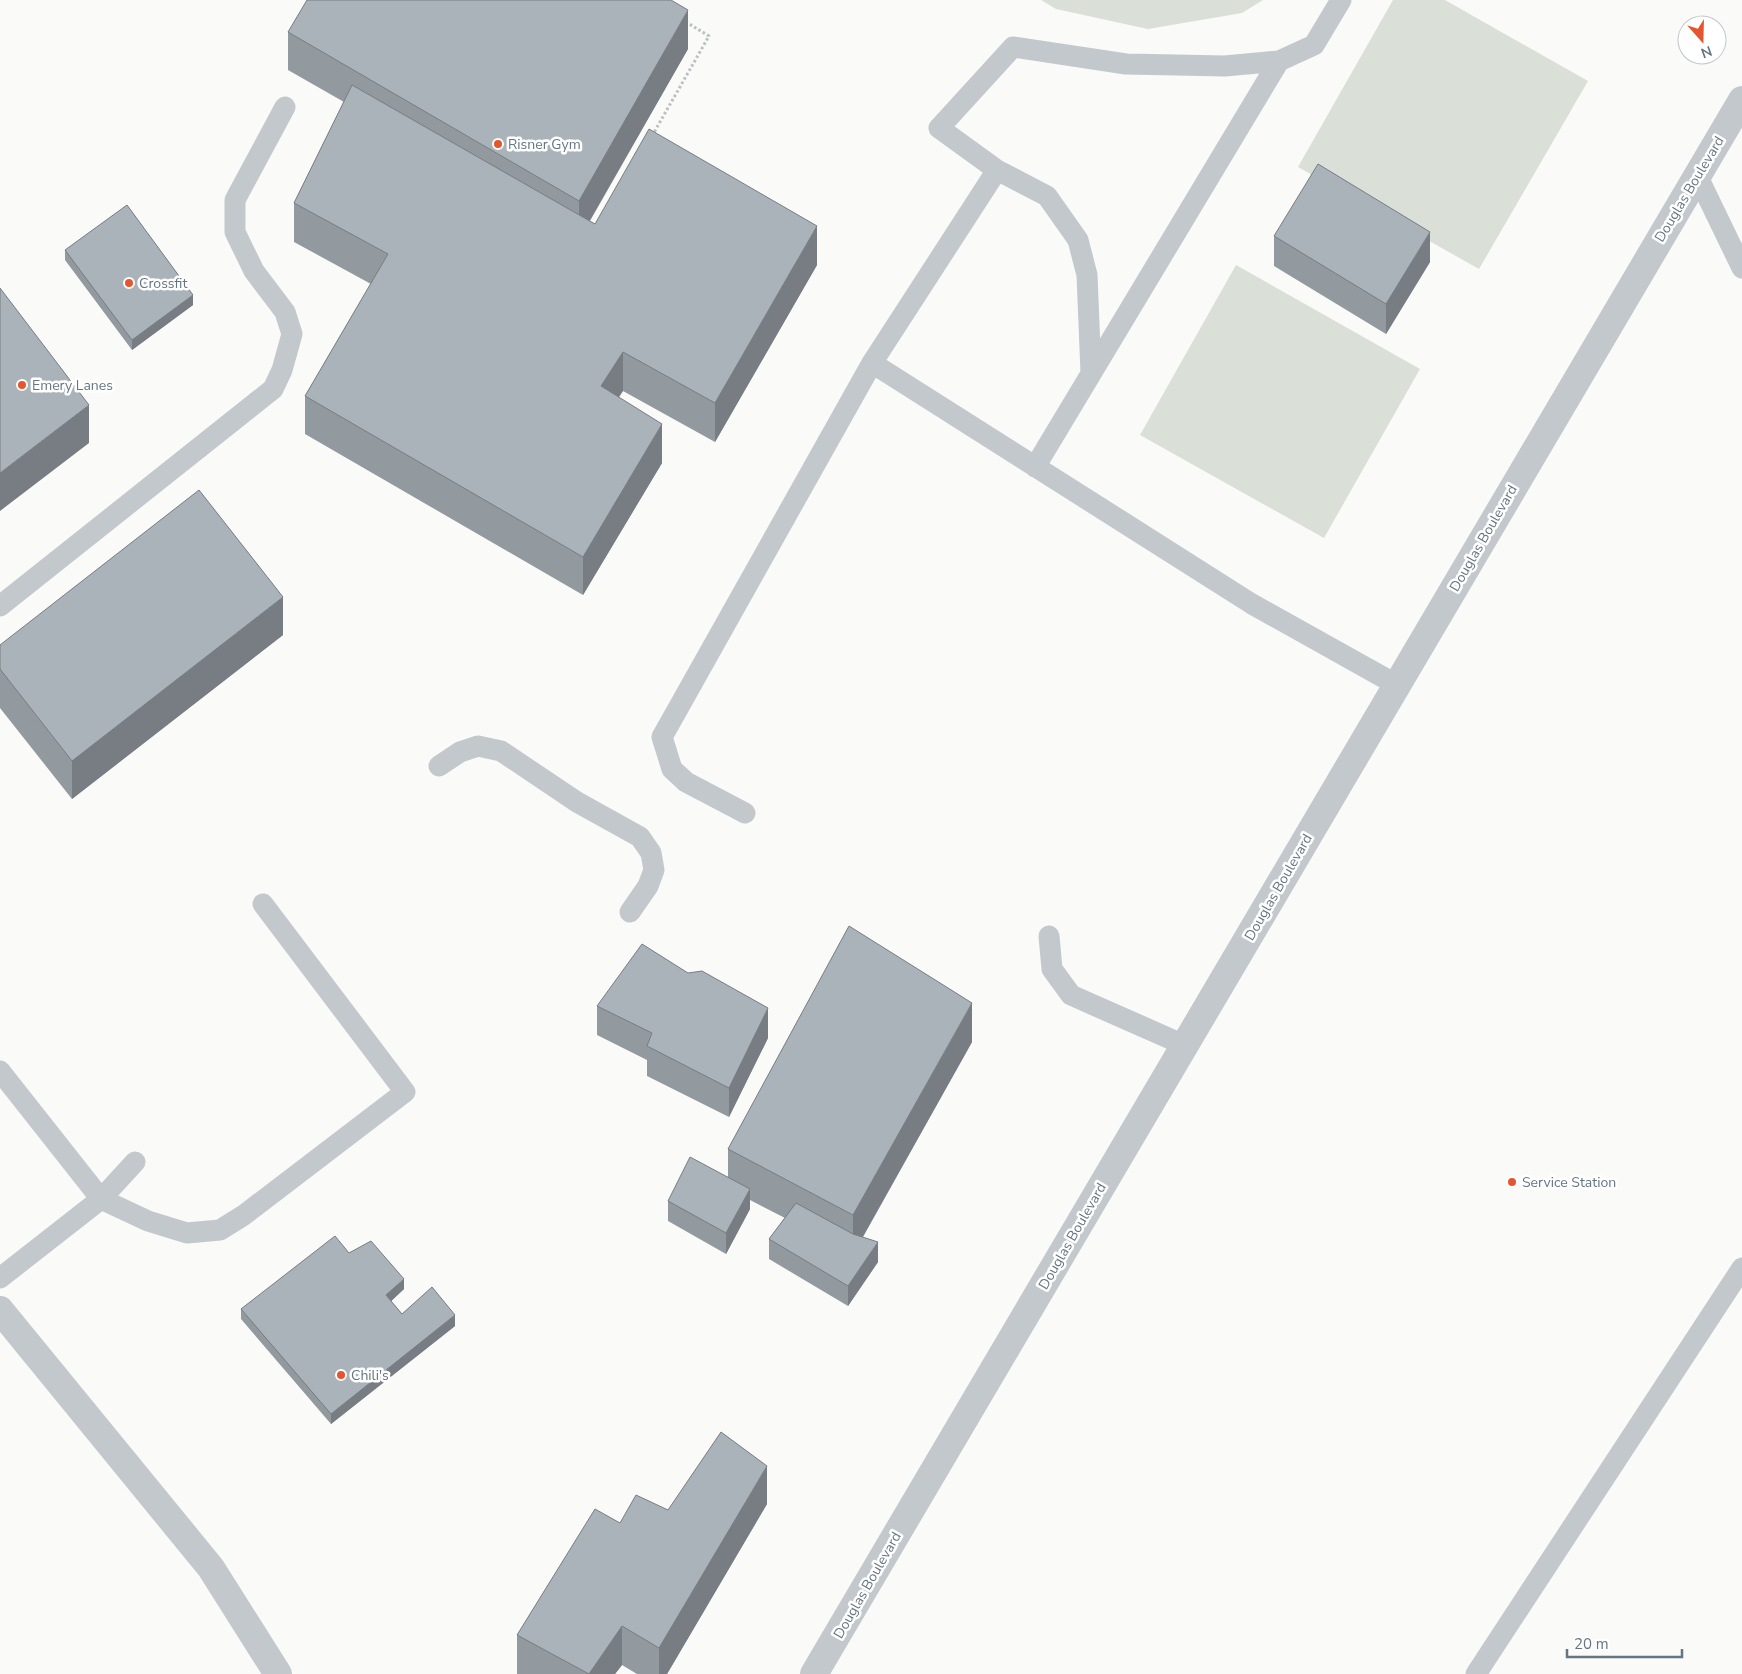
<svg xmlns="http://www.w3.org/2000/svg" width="1742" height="1674" viewBox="0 0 1742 1674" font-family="'Nunito Sans',sans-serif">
	<rect width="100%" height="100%" fill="#fafaf8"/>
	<path fill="#dadfd7" d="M 1041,0 L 1263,0 L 1242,13 L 1148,29 L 1056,9 Z
		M 1393,0 L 1445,0 L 1588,81 L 1479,269 L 1298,167 Z
		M 1236,265 L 1420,369 L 1324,538 L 1140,435 Z"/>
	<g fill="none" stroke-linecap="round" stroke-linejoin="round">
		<path stroke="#bbbfc2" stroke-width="3" stroke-dasharray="2.5 2.5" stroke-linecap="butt" d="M 652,136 L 709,36 L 686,22"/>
		<path stroke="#c3c8cc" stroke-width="21" d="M 1697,175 L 1742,268
			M 872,363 L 1252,604 L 1397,685
			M 1091,373 L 1087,275 L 1078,240 L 1047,196 L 997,170 L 939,128 L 1013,47 L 1126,64 L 1225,66 L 1279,61
			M 1035,467 L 1279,61 L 1314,45 L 1341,0
			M 0,606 L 273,389 L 282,370 L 292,334 L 285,312 L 254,271 L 235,232 L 235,200 L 285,107
			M 439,766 L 460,752 L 478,746 L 501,751 L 577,802 L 640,837 L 651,853 L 654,870 L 648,886 L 630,912
			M 745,813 L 686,782 L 672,769 L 662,737 L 872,363 L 997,170
			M 1049,936 L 1052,969 L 1071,995 L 1184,1045
			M 0,1071 L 101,1199 L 148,1221 L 187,1233 L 220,1230 L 244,1215 L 405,1092 L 263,904
			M 0,1278 L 101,1199 L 135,1162
			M 1476,1674 L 1742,1268"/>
		<path stroke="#c3c8cc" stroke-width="28" d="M 0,1310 L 211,1568 L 278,1674
			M 814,1674 L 1742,100"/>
	</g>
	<path fill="#929a9f" d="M 288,32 L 688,49 L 590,221 L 595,224 L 817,265 L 715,442 L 623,391 L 618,397 L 662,463 L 583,595 L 305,434 L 305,396 L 371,284 L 294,242 L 294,203 L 344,102 L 288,70 Z
		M 1274,236 L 1430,262 L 1386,334 L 1274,266 Z
		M 65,250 L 193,305 L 132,350 L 65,260 Z
		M 283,635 L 72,799 L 0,708 L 0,645 Z
		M 597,1006 L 768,1038 L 729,1117 L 647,1076 L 647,1060 L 597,1035 Z
		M 972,1042 L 863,1237 L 878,1262 L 848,1306 L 769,1259 L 769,1239 L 785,1218 L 750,1200 L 750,1209 L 726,1254 L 668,1221 L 668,1201 L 728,1177 L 728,1149 Z
		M 349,1253 L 404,1289 L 391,1301 L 402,1314 L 455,1326 L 331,1424 L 241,1319 L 241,1309 Z
		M 767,1504 L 667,1674 L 637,1674 L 622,1665 L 615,1674 L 517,1674 L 517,1635 L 620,1523 L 668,1510 Z"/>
	<path fill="#777d82" d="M 688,10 L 688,49 L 579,239 L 579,201 Z
		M 817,226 L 817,265 L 715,442 L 715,403 Z
		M 1430,232 L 1430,262 L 1386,334 L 1386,304 Z
		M 193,295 L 193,305 L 132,350 L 132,340 Z
		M 623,352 L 623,391 L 601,425 L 601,386 Z
		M 89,405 L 89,443 L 0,511 L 0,473 Z
		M 662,424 L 662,463 L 583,595 L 583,557 Z
		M 283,597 L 283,635 L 72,799 L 72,761 Z
		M 972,1003 L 972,1042 L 853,1254 L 853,1215 Z
		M 768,1008 L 768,1038 L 729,1117 L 729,1088 Z
		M 750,1189 L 750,1209 L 726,1254 L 726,1233 Z
		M 878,1242 L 878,1262 L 848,1306 L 848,1286 Z
		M 404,1279 L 404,1289 L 386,1306 L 386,1295 Z
		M 455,1315 L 455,1326 L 331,1424 L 331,1414 Z
		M 767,1466 L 767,1504 L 667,1674 L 659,1674 L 659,1648 Z
		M 622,1626 L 622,1665 L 615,1674 L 589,1674 Z"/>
	<path fill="#aab3b9" stroke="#777d82" d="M 307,0 L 671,0 L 688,10 L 579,201 L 288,32 Z
		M 352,85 L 595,224 L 649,129 L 817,226 L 715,403 L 623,352 L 601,386 L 662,424 L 583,557 L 305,396 L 388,254 L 294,203 Z
		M 1318,164 L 1430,232 L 1386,304 L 1274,236 Z
		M 127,205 L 193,295 L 132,340 L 65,250 Z
		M 0,288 L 89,405 L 0,473 Z
		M 199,490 L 283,597 L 72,761 L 0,669 L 0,645 Z
		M 849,926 L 972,1003 L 853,1215 L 728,1149 Z
		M 642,944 L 688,973 L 702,971 L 768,1008 L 729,1088 L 647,1046 L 652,1033 L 597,1006 Z
		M 690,1157 L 750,1189 L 726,1233 L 668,1201 Z
		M 796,1203 L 853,1234 L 878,1242 L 848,1286 L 769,1239 Z
		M 335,1236 L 349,1253 L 371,1241 L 404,1279 L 386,1295 L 402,1314 L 432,1287 L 455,1315 L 331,1414 L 241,1309 Z
		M 721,1432 L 767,1466 L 659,1648 L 622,1626 L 589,1674 L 517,1635 L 595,1509 L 620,1523 L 636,1495 L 668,1510 Z"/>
	<g fill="#e4572e" stroke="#fff" stroke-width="2">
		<circle cx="498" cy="144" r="5"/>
		<circle cx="129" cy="283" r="5"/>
		<circle cx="22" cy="385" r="5"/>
		<circle cx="1512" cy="1182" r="5"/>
		<circle cx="341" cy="1375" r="5"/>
	</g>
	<g text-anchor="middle" stroke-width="5" stroke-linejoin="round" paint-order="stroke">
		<g font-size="14" fill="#657683" stroke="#fff" text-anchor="start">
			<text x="508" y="149">Risner Gym</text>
			<text x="139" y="288">Crossfit</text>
			<text x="32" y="390">Emery Lanes</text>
			<text x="1522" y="1187">Service Station</text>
			<text x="351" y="1380">Chili's</text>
		</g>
		<g font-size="14" fill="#657683" stroke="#fff">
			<text transform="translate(1689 189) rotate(-59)" y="5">Douglas Boulevard</text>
			<text transform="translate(1483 538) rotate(-60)" y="5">Douglas Boulevard</text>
			<text transform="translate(1278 887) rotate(-60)" y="5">Douglas Boulevard</text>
			<text transform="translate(1072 1236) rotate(-60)" y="5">Douglas Boulevard</text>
			<text transform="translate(867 1585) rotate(-60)" y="5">Douglas Boulevard</text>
		</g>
	</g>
	<g transform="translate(1702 40) rotate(160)"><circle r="24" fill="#ffffff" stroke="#c1c8cd"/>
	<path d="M0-4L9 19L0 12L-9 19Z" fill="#e4572e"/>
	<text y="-8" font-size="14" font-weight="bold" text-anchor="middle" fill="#657683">N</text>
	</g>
	<path d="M1567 1649v8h115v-8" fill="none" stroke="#657683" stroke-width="2.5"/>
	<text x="1574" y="1649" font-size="15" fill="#657683" stroke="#ffffff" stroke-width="4" paint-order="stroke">20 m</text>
</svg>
